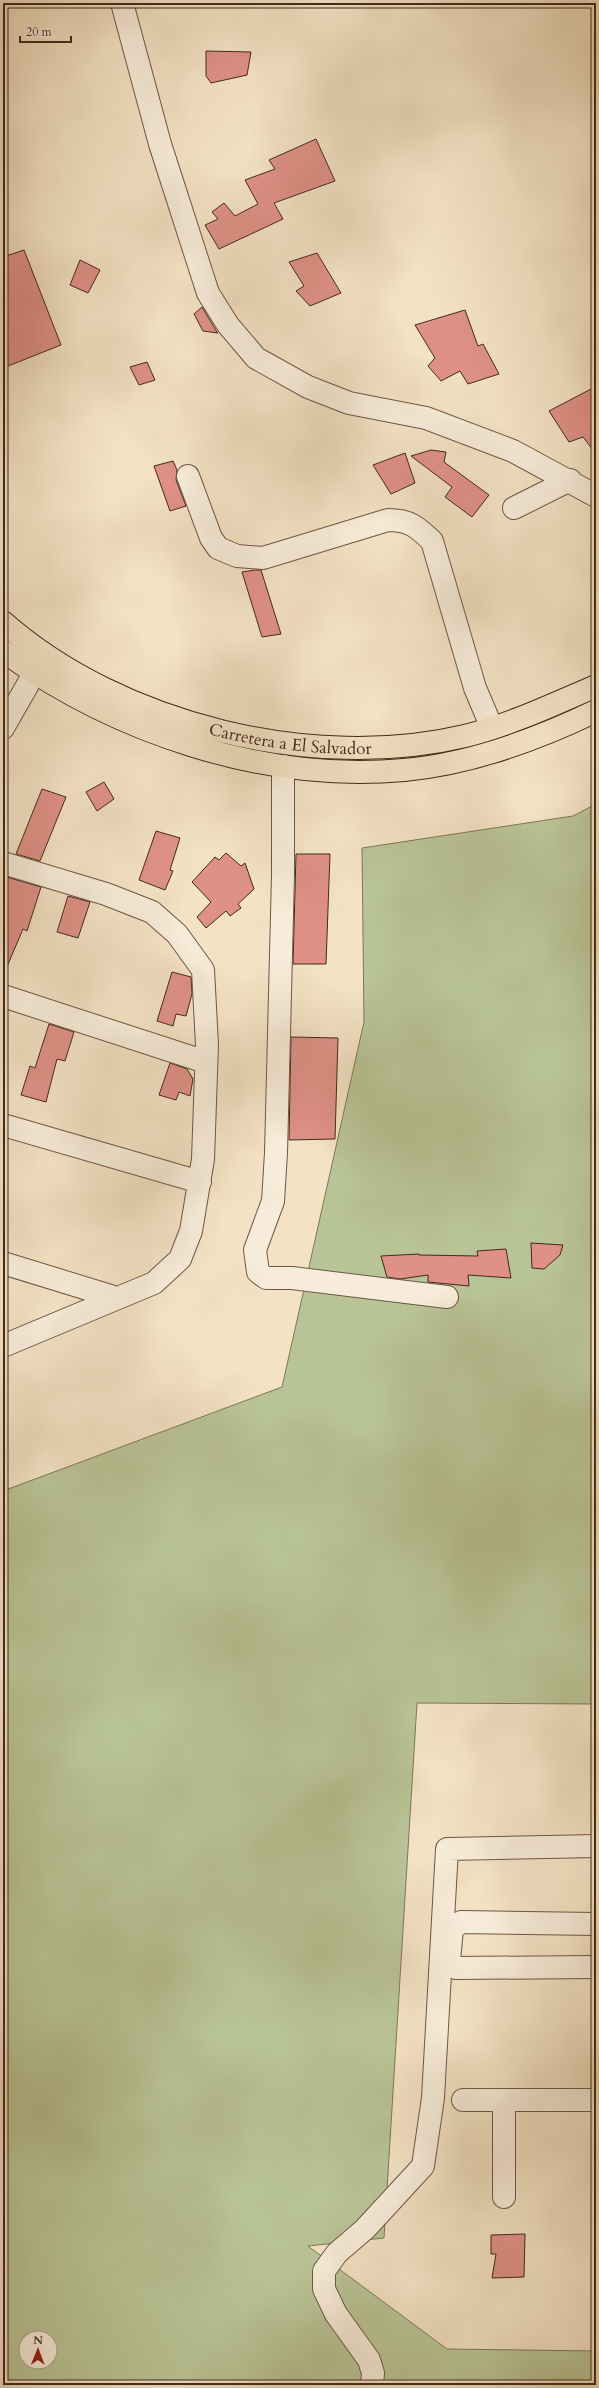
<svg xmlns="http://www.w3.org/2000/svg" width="599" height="2388" viewBox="0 0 599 2388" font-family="Cardo,serif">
	<rect width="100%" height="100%" fill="#f3e2c4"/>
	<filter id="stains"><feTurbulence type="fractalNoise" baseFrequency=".005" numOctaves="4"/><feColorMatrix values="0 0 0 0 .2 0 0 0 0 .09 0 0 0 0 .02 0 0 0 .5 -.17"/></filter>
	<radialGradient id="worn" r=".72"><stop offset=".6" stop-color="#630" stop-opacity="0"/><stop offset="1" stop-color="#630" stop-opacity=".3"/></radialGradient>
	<path fill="#b9c496" stroke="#7e765a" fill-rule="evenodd" d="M 596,804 L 596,1704 L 417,1703 L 384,2238 L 308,2246 L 447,2349 L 596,2351 L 596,2385 L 3,2385 L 3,1491 L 282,1387 L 364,1022 L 362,848 L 573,816 ZM 26,2338 L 50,2338 L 50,2362 L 26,2362 Z"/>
	<path fill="#df9187" stroke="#43281d" d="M 206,51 L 251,52 L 247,75 L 211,83 L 206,76 Z
		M 316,139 L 335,181 L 274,203 L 283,219 L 219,249 L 205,225 L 218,219 L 212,212 L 224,203 L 235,216 L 258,204 L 245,180 L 275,169 L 269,160 Z
		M 24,250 L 61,345 L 3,368 L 3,257 Z
		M 317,253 L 341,293 L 310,306 L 296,291 L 304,286 L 289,262 Z
		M 80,260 L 100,270 L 88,293 L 70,285 Z
		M 202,307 L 217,332 L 218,333 L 203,331 L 194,314 Z
		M 465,310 L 478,346 L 483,344 L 499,374 L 468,384 L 460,371 L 441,381 L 428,366 L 435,358 L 415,325 Z
		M 147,362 L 155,380 L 139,385 L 130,367 Z
		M 591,389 L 596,395 L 596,454 L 583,437 L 569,442 L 549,411 Z
		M 431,450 L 446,452 L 444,462 L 489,495 L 472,517 L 445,497 L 452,487 L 411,456 Z
		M 405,453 L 415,483 L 391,494 L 373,465 Z
		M 173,461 L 177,470 L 176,480 L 186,506 L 170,511 L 154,466 Z
		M 255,570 L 261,570 L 281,634 L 262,637 L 242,572 Z
		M 104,782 L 114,799 L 97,811 L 86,792 Z
		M 42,789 L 66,797 L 40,861 L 16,854 Z
		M 156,831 L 180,838 L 170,870 L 173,871 L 165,890 L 139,880 Z
		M 226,853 L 241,866 L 245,863 L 254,889 L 238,904 L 241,908 L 230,916 L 226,911 L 206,928 L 197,917 L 211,902 L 192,882 L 215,857 L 219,860 Z
		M 296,854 L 330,854 L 326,964 L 293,964 Z
		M 3,876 L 41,887 L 27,931 L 23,929 L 3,976 Z
		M 68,896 L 90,902 L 78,938 L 57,932 Z
		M 172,972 L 191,977 L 192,994 L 186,1016 L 176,1014 L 173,1026 L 157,1021 Z
		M 49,1024 L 74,1032 L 65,1061 L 57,1059 L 46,1102 L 21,1095 L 30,1066 L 35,1068 Z
		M 291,1037 L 338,1038 L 335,1139 L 289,1140 Z
		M 170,1063 L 187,1069 L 193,1079 L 190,1096 L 179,1092 L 176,1100 L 159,1095 Z
		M 531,1243 L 563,1245 L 560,1255 L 544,1269 L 532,1268 Z
		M 506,1249 L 511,1278 L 468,1275 L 469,1286 L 428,1282 L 428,1275 L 400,1279 L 387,1277 L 381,1256 L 419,1254 L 419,1255 L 478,1256 L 477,1251 Z
		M 525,2234 L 524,2277 L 492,2278 L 496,2254 L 491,2254 L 491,2235 Z"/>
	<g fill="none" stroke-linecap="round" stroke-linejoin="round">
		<defs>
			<path id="minor" d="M 122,3 L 160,144 L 208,293 L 228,325 L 256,358 L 308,387 L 349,403 L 426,418 L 513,451 L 596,496
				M 188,476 L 211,538 L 218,548 L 237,556 L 263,558 L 388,520 C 410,520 417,527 432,541 L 475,688 L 492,728
				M 514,508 L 570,480
				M 3,728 L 35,672
				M 283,766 L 283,875 L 276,1153 L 273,1201 L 255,1250 L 258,1272 L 266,1278 L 292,1278 L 447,1297
				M 3,863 L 106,894 L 152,912 L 177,934 L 203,970 L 207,1045 L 203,1159 L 191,1231 L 180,1259 L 154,1283 L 3,1346
				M 3,996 L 206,1062
				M 3,1125 L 200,1182
				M 3,1263 L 117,1298
				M 596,1924 L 461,1922 L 452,1929 L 449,1960 L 456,1968 L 596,1967
				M 463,2100 L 596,2100
				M 504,2101 L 504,2197
				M 372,2385 L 373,2373 L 369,2360 L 336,2314 L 324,2289 L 324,2271 L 337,2253 L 365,2229 L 423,2166 L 433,2098 L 447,1849 L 596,1846"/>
			<g id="highway">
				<path id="s1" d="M 3,622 C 120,725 314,772 465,736 C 510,725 554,704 596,686"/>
				<path d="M 3,651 C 115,732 264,783 404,770 C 470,764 536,740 596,711"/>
			</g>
		</defs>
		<use href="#minor" stroke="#6f5647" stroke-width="24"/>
		<use href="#highway" stroke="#43281d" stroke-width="24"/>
		<use href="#minor" stroke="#f7ecd9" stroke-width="22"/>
		<use href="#highway" stroke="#f3e2c4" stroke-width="22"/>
	</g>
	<g text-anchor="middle" stroke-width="3.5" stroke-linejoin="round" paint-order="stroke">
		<g font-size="17" fill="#43281d" stroke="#f7ecd9">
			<text dy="6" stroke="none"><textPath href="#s1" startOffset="316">Carretera a El Salvador</textPath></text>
		</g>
	</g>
	<rect width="599" height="2388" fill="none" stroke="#f3e2c4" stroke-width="16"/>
	<rect x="4" y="4" width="591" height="2380" fill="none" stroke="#43281d" stroke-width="2"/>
	<rect x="8" y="8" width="583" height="2372" fill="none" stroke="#43281d"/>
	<g transform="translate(38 2350) rotate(1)"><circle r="19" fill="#f7ecd9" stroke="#af9e8e"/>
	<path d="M0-3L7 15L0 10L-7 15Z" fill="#8f2418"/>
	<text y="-6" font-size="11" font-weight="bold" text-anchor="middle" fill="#43281d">N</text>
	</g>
	<path d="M20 36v6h51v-6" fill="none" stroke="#43281d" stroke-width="2"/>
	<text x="26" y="36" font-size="12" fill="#43281d" stroke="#f7ecd9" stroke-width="3" paint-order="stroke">20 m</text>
	<rect width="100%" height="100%" filter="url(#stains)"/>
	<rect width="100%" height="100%" fill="url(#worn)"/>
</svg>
